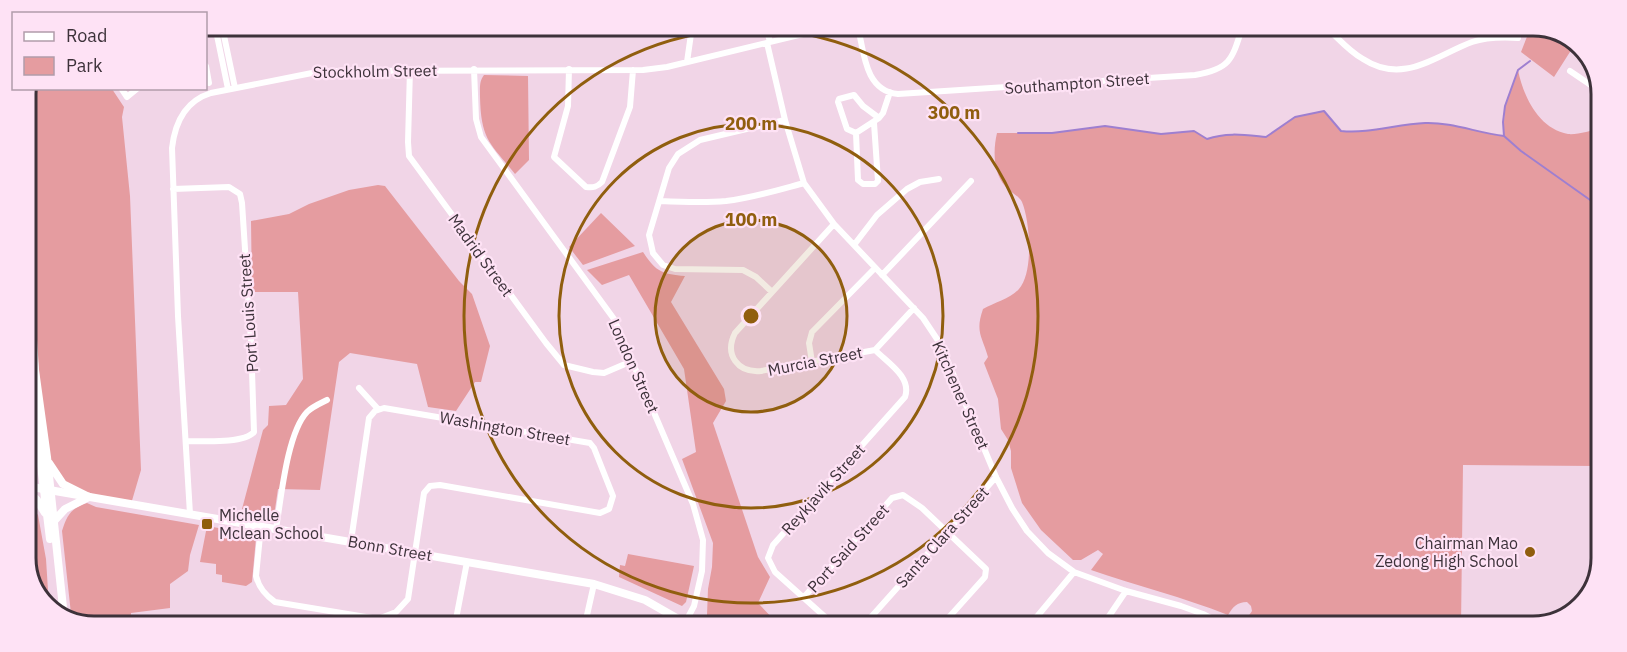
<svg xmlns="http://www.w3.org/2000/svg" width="1627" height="652" viewBox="0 0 1627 652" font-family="'IBM Plex Sans',sans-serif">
	<rect width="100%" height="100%" fill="#f1d5e7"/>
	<path fill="#e59ca0" d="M 1530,29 L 1555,29 L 1575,44 L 1554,77 L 1521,52 Z
		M 1518,70 C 1523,95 1538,129 1568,134 C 1578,135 1591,130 1601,129 L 1599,466 L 1463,465 L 1461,626 L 1245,626 L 1243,624 L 1252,611 L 1251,606 L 1247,602 C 1237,602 1233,607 1228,615 C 1183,597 1137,586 1091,570 L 1103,554 L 1098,550 L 1081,560 L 1073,560 L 1041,530 L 1022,503 L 1011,468 L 1011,451 L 1008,440 L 1001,429 L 998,399 L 984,363 L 988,357 C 982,336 975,332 983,309 C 994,303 1011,298 1019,289 C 1034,272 1030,221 1022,202 C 1019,196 1010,192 1005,186 C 993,172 993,150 997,133 L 1052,133 L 1105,126 L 1161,134 L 1194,131 L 1207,139 C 1227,132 1245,135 1266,137 L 1295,117 L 1324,111 L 1341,131 C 1369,134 1397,124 1425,123 C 1451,122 1478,133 1503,136 L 1505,106 Z
		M 484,75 L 528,76 L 529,160 L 515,174 C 490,143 481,140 480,97 C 480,89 479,81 484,75 Z
		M 26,88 L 112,89 L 124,107 L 122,117 L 130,196 L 141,470 L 131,504 L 68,488 L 47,457 L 26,233 Z
		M 378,185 L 385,186 L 459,281 L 472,294 L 490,346 L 481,382 L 475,382 L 456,411 L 428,407 L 417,364 L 350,353 L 339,362 L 320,490 L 278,489 L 274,516 L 242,509 L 263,430 L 268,425 L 269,406 L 286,405 L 303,379 L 298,292 L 252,292 L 251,221 L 289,214 L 309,204 L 349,190 Z
		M 601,213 L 635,246 L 583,265 L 569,247 Z
		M 643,252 C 656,272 662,274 685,276 L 671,302 L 724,389 L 726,401 L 713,423 L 758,557 L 770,577 L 758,603 L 776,622 L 802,616 L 810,625 L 713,624 L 707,615 L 708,589 L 712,567 L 713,543 L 682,459 L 696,452 L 684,369 L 629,275 L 602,285 L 587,270 Z
		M 26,500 L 38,515 L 46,559 L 49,606 C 19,585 26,533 26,500 Z
		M 87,503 L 96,507 L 199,525 L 190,555 L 188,571 L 170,584 L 170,608 L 131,613 L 131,623 L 72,623 L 62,531 C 67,515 71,508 87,503 Z
		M 207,526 L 236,531 L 238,529 L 247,530 L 256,538 L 252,582 L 246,586 L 222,582 L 222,575 L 216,574 L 216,564 L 200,562 Z
		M 628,554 L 694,566 L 686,602 L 682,606 L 619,577 L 620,565 L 625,566 Z"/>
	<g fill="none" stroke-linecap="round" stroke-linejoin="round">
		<path stroke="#9e7fd0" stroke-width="2" d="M 1547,36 L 1552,29
			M 1530,61 L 1518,70 L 1505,106 L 1503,122 L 1504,136 L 1521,151 L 1600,207
			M 1018,133 L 1052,133 L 1105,126 L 1161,134 L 1194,131 L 1207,139 C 1227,132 1245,135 1266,137 L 1295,117 L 1324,111 L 1341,131 C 1369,134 1397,124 1425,123 C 1451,122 1478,133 1504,136"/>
		<path stroke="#fff" stroke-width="6" d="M 215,26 L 228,89
			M 222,26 L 235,88
			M 766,27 L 770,42
			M 858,27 C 864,53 865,91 898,94 L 1195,75 C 1230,69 1232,60 1242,28
			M 1328,29 C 1339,39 1349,51 1363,59 C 1403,85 1435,56 1472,42 C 1487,37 1502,37 1518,38
			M 767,43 L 785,120 L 804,183 L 834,224 L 923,318 L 941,345 L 996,477 L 1012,508 L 1027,531 L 1048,553 L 1074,572 L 1126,591 L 1181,606 L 1203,614 L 1226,626
			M 687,62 L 692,27
			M 206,66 L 209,83
			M 410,69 L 408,142 L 409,156 L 546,343 L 564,365 L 593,372 L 604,373 L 632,361
			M 474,69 L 476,119 L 481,137 L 614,319 L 693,504 L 703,540 L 702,571 L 694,606 L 685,623
			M 569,69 L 568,106 L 554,157 L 586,187 C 593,188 597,187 602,182 L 630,107 L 633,70
			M 1570,71 L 1601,92
			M 121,88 L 127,97 L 138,88
			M 874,123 L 878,181 L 875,184 L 863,184 L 858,180 L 856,133 L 879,118 L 883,113 L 890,92
			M 856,133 L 847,129 L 838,102 L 839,99 L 854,95 L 863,106 L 879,118
			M 173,189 L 229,187 L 240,194 L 242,203 L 251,341 L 254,432 C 244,444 203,441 186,441
			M 660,201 C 682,202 704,203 726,201 C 752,198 778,190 804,183
			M 834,224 L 735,333 C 724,355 738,373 761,371 L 875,350 L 914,308
			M 854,245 L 877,215 L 907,189 L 920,182 L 939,179
			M 882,275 L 971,181
			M 772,292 L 756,277 L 743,270 L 675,269 L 663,265 L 653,253 L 649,235 L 669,168 L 678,154 L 700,140 L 785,120
			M 812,362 L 809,343 L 812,332 L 875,268
			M 359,388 L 378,409
			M 190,514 L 178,316 L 172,148 C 175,122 185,101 211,93 L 322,71 L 643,70 L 667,67 L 832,27
			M 261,526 L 256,576 C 259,588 265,595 275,602 L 378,619 L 396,612 L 408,599 L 424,493 L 430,486 L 440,485 L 600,513 L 609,509 L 613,496 L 594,448 L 590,443 L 384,408 L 375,411 L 369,418 L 351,541
			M 276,529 C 281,499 287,433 307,412 C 312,407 321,403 327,400
			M 804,597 L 892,498 L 903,495 L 922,508 L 986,569 L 985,577 L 942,625
			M 456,619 L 467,562
			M 585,624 L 594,584
			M 834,625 L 775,572 L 768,558 L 773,545 L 905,397 C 912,377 888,363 875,350
			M 864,625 L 996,477
			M 1030,625 L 1074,572
			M 1103,625 L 1126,591"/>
		<path stroke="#fff" stroke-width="8" d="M 26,486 L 594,584 L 645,600 L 687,624"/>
		<path stroke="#fff" stroke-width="8" d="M 26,233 L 35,370 L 47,457 L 64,617
			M 34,388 L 37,433 L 50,539
			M 49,463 L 63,484 L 89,497
			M 26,474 L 40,457
			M 26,489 L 37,500 L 45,513
			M 54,521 L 65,509 L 89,497"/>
	</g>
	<circle cx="751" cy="316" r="96" fill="#905e0e" fill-opacity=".12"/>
	<g fill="none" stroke="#905e0e" stroke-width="3">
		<circle cx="751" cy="316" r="96"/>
		<circle cx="751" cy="316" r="192"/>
		<circle cx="751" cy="316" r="287"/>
	</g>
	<g fill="#905e0e" stroke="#fee2f5" stroke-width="2">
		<rect x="201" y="518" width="12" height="12" rx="3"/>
		<circle cx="1530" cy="552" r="6"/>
	</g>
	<g text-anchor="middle" stroke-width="4.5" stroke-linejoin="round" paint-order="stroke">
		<g font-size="16" fill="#3d323a" stroke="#fee2f5">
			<text transform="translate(375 71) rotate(-1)" y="6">Stockholm Street</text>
			<text transform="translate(1077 83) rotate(-4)" y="6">Southampton Street</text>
			<text transform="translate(481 255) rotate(54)" y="6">Madrid Street</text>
			<text transform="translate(248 313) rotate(-94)" y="6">Port Louis Street</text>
			<text transform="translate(815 361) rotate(-11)" y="6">Murcia Street</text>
			<text transform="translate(634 366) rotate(66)" y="6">London Street</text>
			<text transform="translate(961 395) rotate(66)" y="6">Kitchener Street</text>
			<text transform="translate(505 428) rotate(10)" y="6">Washington Street</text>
			<text transform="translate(823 489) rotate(-48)" y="6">Reykjavik Street</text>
			<text transform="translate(942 537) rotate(-48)" y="6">Santa Clara Street</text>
			<text transform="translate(390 548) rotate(10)" y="6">Bonn Street</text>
			<text transform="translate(848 548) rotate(-48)" y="6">Port Said Street</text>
		</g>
		<g font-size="16" fill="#3d323a" stroke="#fee2f5" text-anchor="start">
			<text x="219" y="521">Michelle<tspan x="219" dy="18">Mclean School</tspan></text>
			<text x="1518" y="549" text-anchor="end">Chairman Mao<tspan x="1518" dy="18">Zedong High School</tspan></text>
		</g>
	</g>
	<path d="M0 0H1627V652H0ZM94 36H1533A58 58 0 0 1 1591 94V558A58 58 0 0 1 1533 616H94A58 58 0 0 1 36 558V94A58 58 0 0 1 94 36Z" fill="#fee2f5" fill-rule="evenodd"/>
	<path fill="none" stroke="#3d323a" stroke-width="3" d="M94 36H1533A58 58 0 0 1 1591 94V558A58 58 0 0 1 1533 616H94A58 58 0 0 1 36 558V94A58 58 0 0 1 94 36Z"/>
	<circle cx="751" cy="316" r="9" fill="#905e0e" stroke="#fee2f5" stroke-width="3"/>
	<g font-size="18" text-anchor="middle" font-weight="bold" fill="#905e0e" stroke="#fee2f5" stroke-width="4.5" stroke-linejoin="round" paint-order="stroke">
		<text x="954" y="119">300 m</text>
		<text x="751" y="130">200 m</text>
		<text x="751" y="226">100 m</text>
	</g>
	<rect x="12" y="12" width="195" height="78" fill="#fee2f5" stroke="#b19caa" stroke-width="1.5"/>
	<rect x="24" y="32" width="30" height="9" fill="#ffffff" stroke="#b19caa" stroke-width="1.5"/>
	<text x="66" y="42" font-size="18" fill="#3d323a">Road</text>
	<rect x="24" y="57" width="30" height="18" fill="#e59ca0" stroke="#b19caa" stroke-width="1.5"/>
	<text x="66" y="72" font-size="18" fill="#3d323a">Park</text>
</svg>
